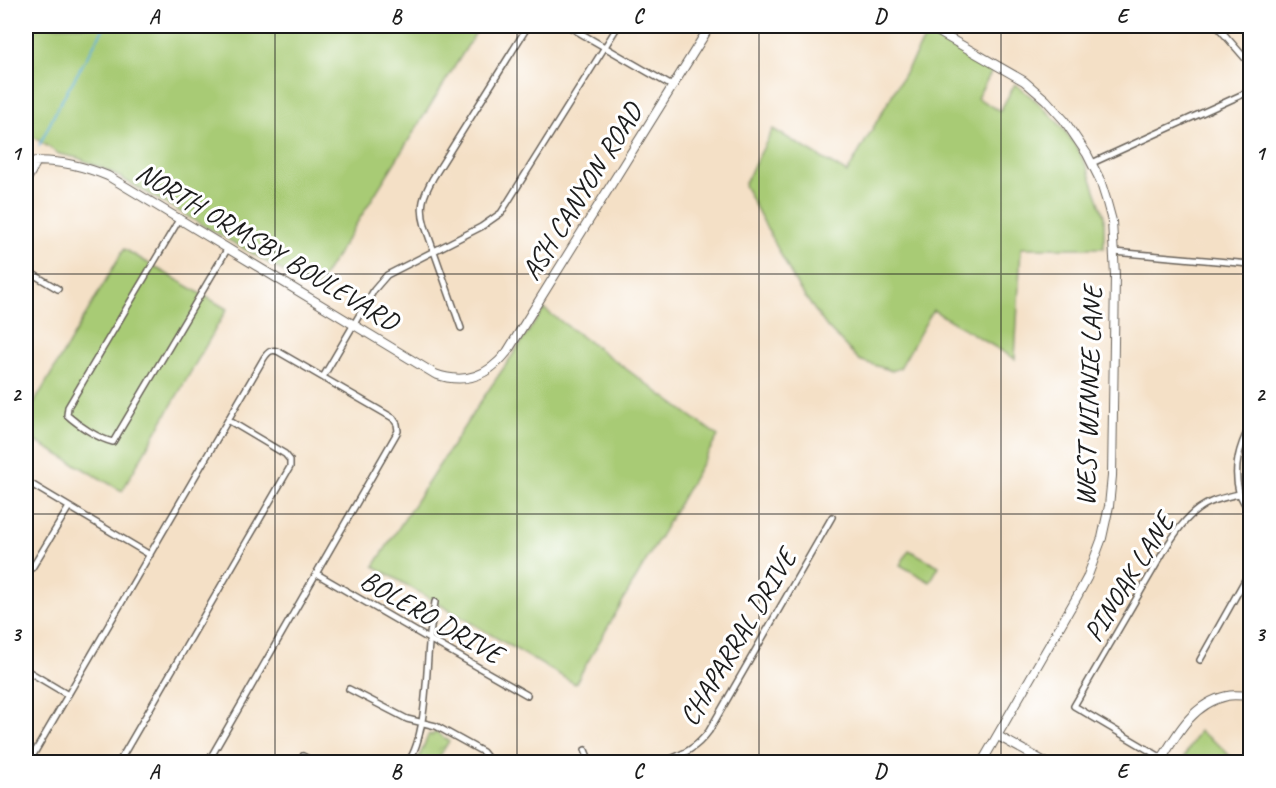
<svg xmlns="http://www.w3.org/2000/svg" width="1276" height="788" viewBox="0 0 1276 788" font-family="Caveat,sans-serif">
	<defs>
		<pattern id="park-crowns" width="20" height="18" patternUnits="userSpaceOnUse" patternTransform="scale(1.5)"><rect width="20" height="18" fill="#a8cb74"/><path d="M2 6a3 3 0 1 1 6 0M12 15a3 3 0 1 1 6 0" fill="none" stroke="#90ae64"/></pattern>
	</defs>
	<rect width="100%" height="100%" fill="#fff"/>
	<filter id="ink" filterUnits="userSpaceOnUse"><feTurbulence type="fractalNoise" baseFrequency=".0167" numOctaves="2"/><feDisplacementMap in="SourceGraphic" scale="12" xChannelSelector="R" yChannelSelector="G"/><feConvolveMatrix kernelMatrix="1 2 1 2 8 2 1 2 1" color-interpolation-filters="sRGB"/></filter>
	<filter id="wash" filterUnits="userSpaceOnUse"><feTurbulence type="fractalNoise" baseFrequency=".008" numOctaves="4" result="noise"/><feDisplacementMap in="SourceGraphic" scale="24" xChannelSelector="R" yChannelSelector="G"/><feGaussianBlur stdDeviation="1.35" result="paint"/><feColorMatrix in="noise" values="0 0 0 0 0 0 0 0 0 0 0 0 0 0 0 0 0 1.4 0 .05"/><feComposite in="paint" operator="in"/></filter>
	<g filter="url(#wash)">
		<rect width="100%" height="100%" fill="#f4e0c6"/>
		<path fill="#a8cb74" stroke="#627448" stroke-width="1.5" d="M 26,26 L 480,26 L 315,290 L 109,171 L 78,158 L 59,154 L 26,132 Z
			M 928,33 L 992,71 L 977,98 L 1000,111 L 1015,84 L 1034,99 L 1056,120 L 1074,143 L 1087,167 L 1104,216 L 1104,248 L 1021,248 L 1015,359 L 933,310 L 900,368 L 892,371 L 859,360 L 827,327 L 798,287 L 744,185 L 773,129 L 847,173 Z
			M 124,249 L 227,309 L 122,491 L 26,436 L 26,417 Z
			M 544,309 L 718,436 L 575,684 L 374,566 L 479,404 Z
			M 909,550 L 939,566 L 930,582 L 900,565 Z
			M 1199,731 L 1219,745 L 1236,762 L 1181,762 Z"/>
		<path fill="url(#park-crowns)" stroke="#627448" stroke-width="1.5" d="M 436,732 L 449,741 L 436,762 L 417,762 L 428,736 L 429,734 L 433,735 L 434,733 Z"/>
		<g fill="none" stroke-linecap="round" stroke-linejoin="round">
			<path stroke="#60b2dc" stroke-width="2" d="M 39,146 L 58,107 L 105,26"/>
		</g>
	</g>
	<g filter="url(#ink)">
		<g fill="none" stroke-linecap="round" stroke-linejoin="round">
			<defs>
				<path id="street" d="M 568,26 L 672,86
					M 1217,26 L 1250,64
					M 1092,163 L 1250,91
					M 180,218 L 68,407 L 67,415 C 78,425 99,439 113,442 L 228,248
					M 1114,252 L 1250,264
					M 26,270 L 58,289
					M 461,328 L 425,226 C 419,206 423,196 433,178 L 528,26
					M 323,377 L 374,290 L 387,275 L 481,227 L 501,213 L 618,26
					M 1250,426 C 1239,447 1233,468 1239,492 C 1241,499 1247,507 1250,513
					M 26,481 L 150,555
					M 26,570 L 32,568 L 69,507
					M 317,574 L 429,639 L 527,695
					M 1200,660 L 1250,571
					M 26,670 L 68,695
					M 349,689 L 407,719 L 436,726 L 483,752 L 487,757 L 487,762
					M 585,750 L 590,762
					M 303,756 L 315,762
					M 1162,758 L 1074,706 L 1167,546 C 1178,529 1191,510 1211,502 C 1220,498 1230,496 1239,494
					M 29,762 L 264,358 C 268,352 272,348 279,352 L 393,418 L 397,424 L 398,431 L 208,762
					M 119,762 L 290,467 L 290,460 L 285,454 L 228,420
					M 408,762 C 426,738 426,676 429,644 C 430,630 433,616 435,602
					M 663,762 C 683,754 696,749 709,731 L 832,517"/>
				<path id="secondary" d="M 928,26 L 1024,81 L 1046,100 L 1064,120 L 1087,154 L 1100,180 L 1106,199 L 1112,221 L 1115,276 L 1112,476 L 1109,506 L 1102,538 L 1087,578 L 1078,595 L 982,762
					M 26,162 C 55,159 81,165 108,176 L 435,374 C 465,385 488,376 507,352 L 710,26
					M 26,181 L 37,161
					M 998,736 L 1045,762
					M 1160,762 C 1176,735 1193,703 1227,696 C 1234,694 1243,696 1250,696"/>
			</defs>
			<use href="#street" stroke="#686158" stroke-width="8"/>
			<use href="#secondary" stroke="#686158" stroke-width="10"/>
			<use href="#street" stroke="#fff" stroke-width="5"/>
			<use href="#secondary" stroke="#fff" stroke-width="8"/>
		</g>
	</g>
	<path fill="none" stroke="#1c1c1c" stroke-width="1.5" stroke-opacity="0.55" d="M 275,26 L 275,762M 517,26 L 517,762M 759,26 L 759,762M 1001,26 L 1001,762M 26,274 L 1250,274M 26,514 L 1250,514"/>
	<g text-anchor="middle" stroke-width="6" stroke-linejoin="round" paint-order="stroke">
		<g font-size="28" fill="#1c1c1c" stroke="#fff">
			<text transform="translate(581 191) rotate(-58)" y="10">ASH CANYON ROAD</text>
			<text transform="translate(268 246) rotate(31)" y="10">NORTH ORMSBY BOULEVARD</text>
			<text transform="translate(1088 396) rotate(-88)" y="10">WEST WINNIE LANE</text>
			<text transform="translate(1128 577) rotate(-58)" y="10">PINOAK LANE</text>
			<text transform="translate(432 616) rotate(30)" y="10">BOLERO DRIVE</text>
			<text transform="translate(737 637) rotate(-59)" y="10">CHAPARRAL DRIVE</text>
		</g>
	</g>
	<rect width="1276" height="788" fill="none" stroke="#fff" stroke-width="66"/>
	<rect x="33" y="33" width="1210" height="722" fill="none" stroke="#1c1c1c" stroke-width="2"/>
	<g font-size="20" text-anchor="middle" font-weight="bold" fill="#1c1c1c">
		<text x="154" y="23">A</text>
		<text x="396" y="23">B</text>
		<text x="638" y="23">C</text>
		<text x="880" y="23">D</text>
		<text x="1122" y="23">E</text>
		<text x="16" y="160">1</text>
		<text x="1260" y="160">1</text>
		<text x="16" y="401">2</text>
		<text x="1260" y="401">2</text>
		<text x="16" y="641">3</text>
		<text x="1260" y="641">3</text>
		<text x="154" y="778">A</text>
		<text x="396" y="778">B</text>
		<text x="638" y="778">C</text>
		<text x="880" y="778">D</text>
		<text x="1122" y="778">E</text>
	</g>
</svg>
